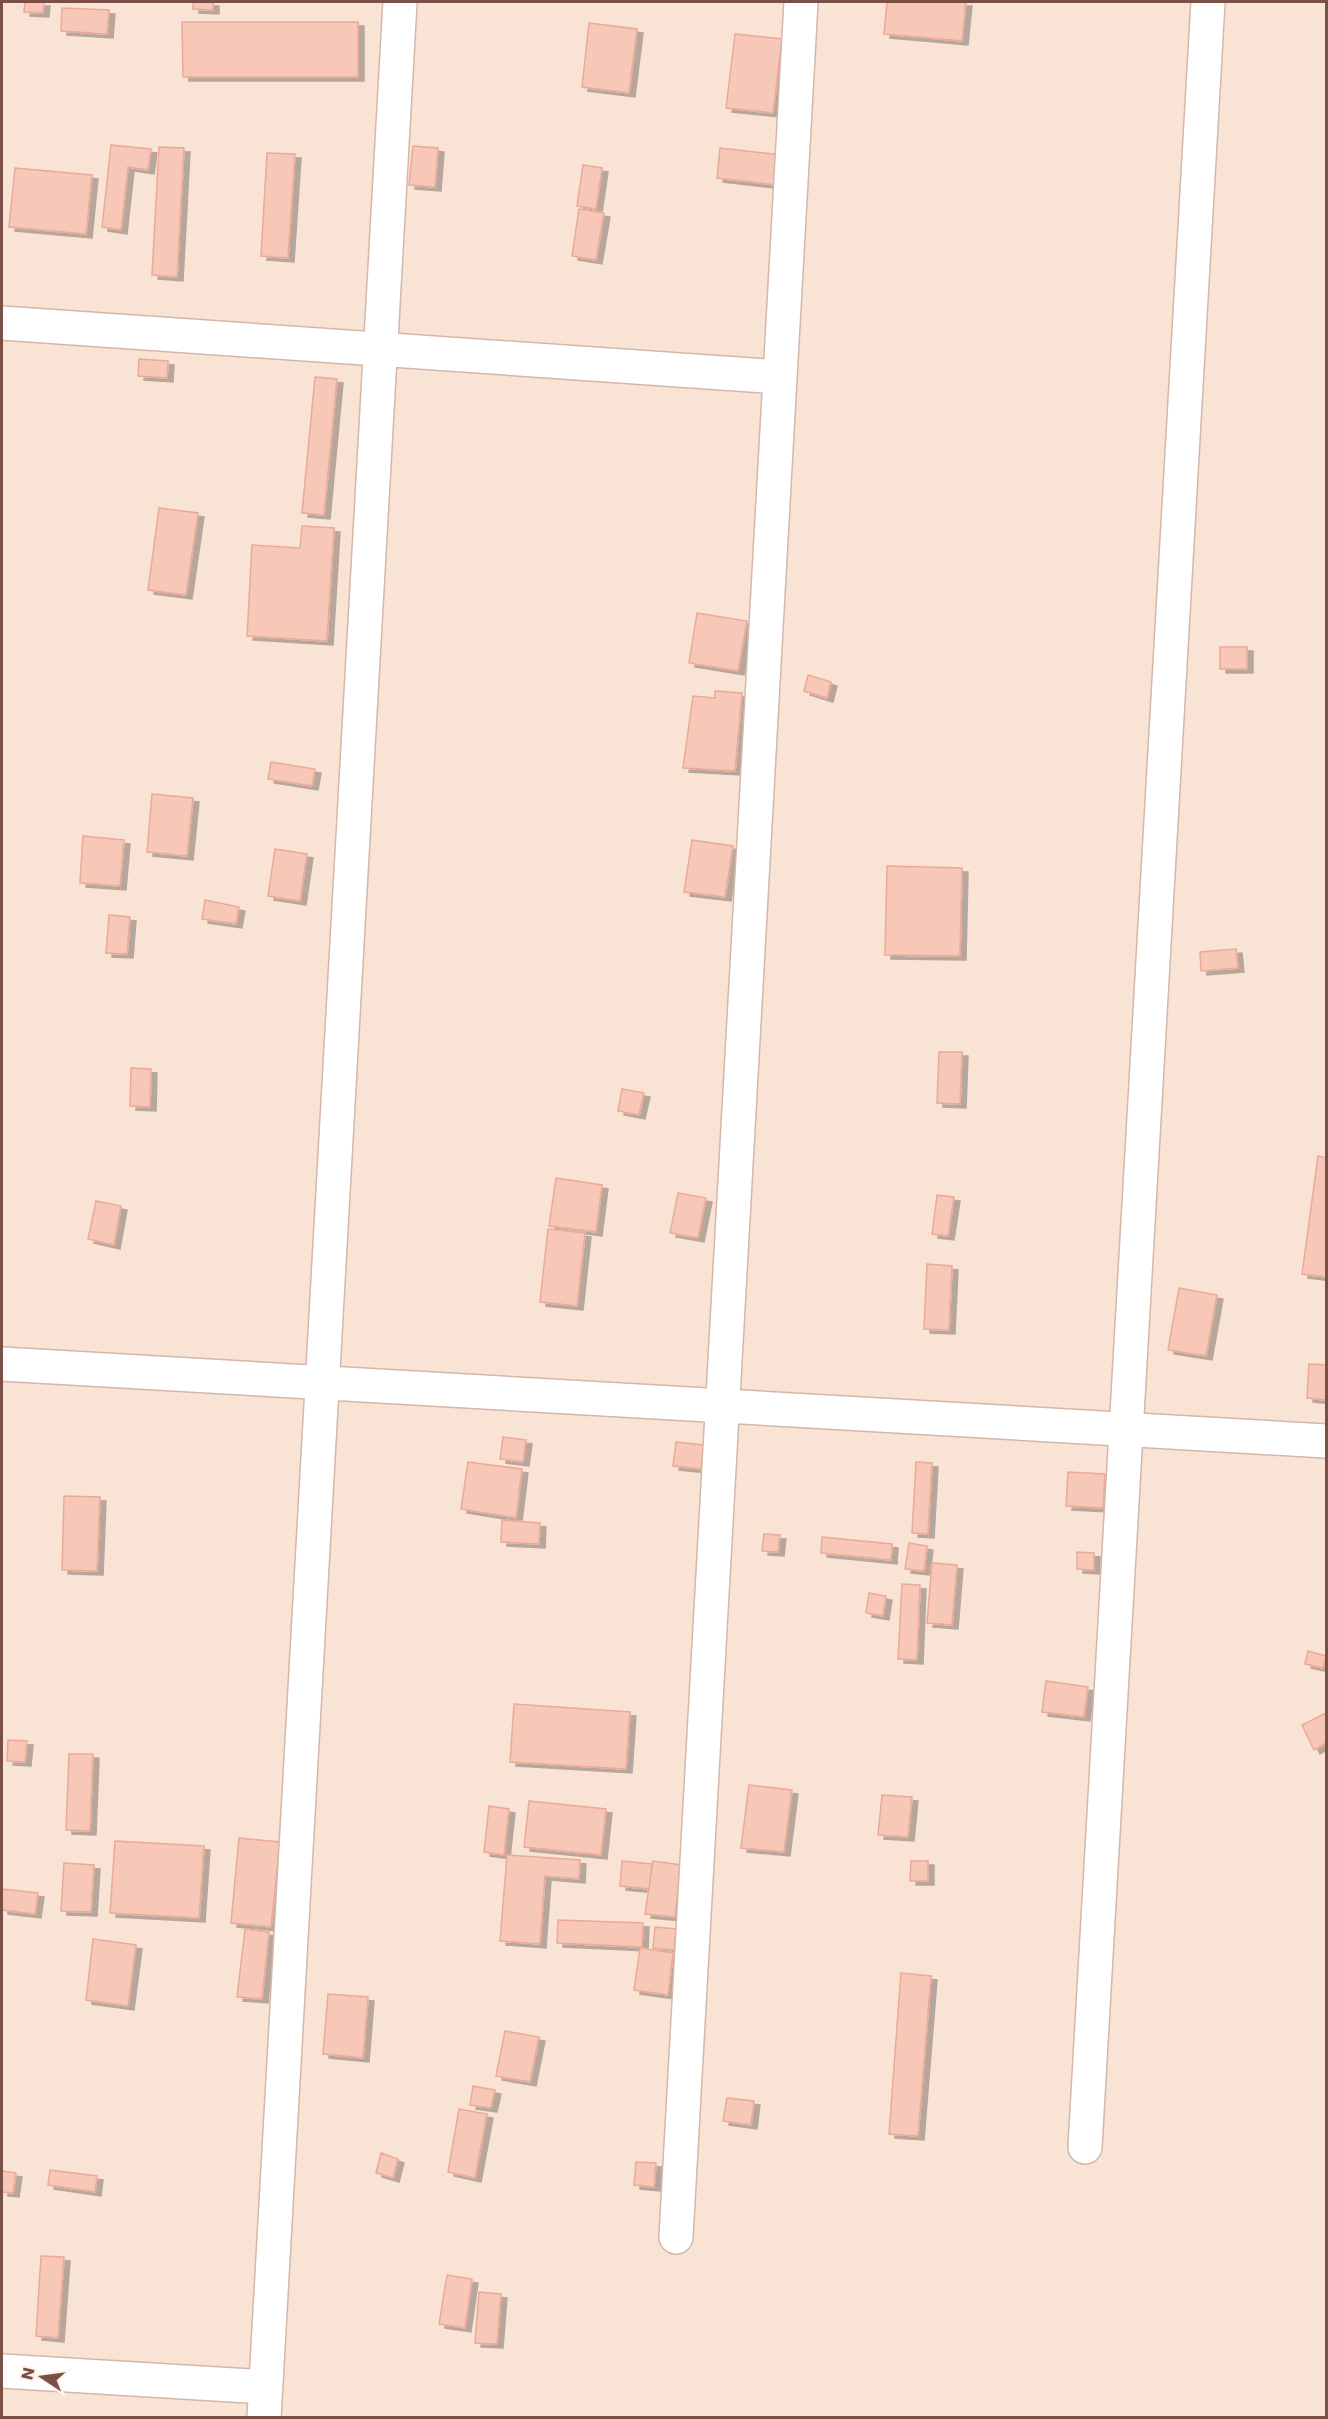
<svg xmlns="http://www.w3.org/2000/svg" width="1328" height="2419" viewBox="0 0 1328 2419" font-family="Poppins,sans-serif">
	<defs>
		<filter id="shadow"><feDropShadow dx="6" dy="4" stdDeviation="0" flood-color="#0004"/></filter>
	</defs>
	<rect width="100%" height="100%" fill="#fff0e4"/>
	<path fill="#f9e3d4" d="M 2,2 L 1326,2 L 1326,2417 L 2,2417 Z"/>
	<path fill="#f7c7b8" stroke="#eca997" stroke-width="1.5" filter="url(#shadow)" d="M 25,2 L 44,2 L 43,13 L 24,12 Z
		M 193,2 L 213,2 L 213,10 L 193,9 Z
		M 887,2 L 966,2 L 962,41 L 884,34 Z
		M 62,8 L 109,10 L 107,34 L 61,31 Z
		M 182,22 L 358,22 L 358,77 L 183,77 Z
		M 589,23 L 637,29 L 629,93 L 582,87 Z
		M 735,34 L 782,39 L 773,113 L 726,108 Z
		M 111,145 L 151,149 L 148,170 L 128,167 L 121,230 L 102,227 Z
		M 413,146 L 438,148 L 435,187 L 409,185 Z
		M 159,147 L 184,148 L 177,277 L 152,275 Z
		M 720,148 L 781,155 L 777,185 L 717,178 Z
		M 267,153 L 295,154 L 288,258 L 261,256 Z
		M 583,165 L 602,168 L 596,209 L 577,206 Z
		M 15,168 L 92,175 L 86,234 L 9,227 Z
		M 579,209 L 604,213 L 596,260 L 572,256 Z
		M 139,359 L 168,361 L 167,378 L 138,376 Z
		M 315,377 L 337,379 L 324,515 L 302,513 Z
		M 159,508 L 198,513 L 186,595 L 148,590 Z
		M 302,526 L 334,528 L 327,641 L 247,636 L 252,545 L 300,548 Z
		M 697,613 L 747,621 L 738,671 L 689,663 Z
		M 1220,647 L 1247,647 L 1247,669 L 1220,669 Z
		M 808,675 L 831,682 L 827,698 L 804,691 Z
		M 715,691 L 742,693 L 735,771 L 683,768 L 693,696 L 715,698 Z
		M 271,762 L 315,769 L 312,786 L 268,779 Z
		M 152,794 L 193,798 L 187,856 L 147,852 Z
		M 83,836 L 124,840 L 120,886 L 80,883 Z
		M 692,840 L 733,846 L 725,897 L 684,892 Z
		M 275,849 L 307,854 L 300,901 L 268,896 Z
		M 887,866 L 962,868 L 960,956 L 885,955 Z
		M 205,900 L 239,907 L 236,924 L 202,919 Z
		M 109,915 L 130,917 L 127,954 L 106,953 Z
		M 1236,949 L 1238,968 L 1201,971 L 1200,952 Z
		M 939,1052 L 962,1052 L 960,1104 L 937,1103 Z
		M 131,1068 L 151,1069 L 150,1107 L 130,1106 Z
		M 622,1089 L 644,1093 L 639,1115 L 618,1111 Z
		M 1318,1156 L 1326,1158 L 1326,1277 L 1302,1274 Z
		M 556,1178 L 602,1185 L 596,1232 L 549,1226 Z
		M 678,1193 L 706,1198 L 698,1238 L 670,1233 Z
		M 937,1195 L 954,1197 L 948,1236 L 932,1234 Z
		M 96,1201 L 121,1206 L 114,1245 L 88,1239 Z
		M 548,1229 L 585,1233 L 577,1306 L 540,1302 Z
		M 927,1264 L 952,1266 L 949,1330 L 924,1329 Z
		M 1179,1288 L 1217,1295 L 1206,1356 L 1168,1350 Z
		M 1309,1364 L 1326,1365 L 1326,1400 L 1307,1398 Z
		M 503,1437 L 526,1440 L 523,1462 L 500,1459 Z
		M 676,1442 L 704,1445 L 701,1469 L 673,1466 Z
		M 468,1462 L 522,1469 L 516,1518 L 461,1509 Z
		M 916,1462 L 932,1463 L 928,1534 L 912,1533 Z
		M 1068,1472 L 1105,1474 L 1103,1508 L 1066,1506 Z
		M 64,1496 L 100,1497 L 97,1571 L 62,1570 Z
		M 502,1520 L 540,1523 L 539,1544 L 501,1542 Z
		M 764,1534 L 780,1535 L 778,1552 L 762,1551 Z
		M 822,1537 L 892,1544 L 891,1560 L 821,1553 Z
		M 909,1543 L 927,1546 L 924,1571 L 905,1569 Z
		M 1077,1552 L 1094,1553 L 1094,1570 L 1077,1569 Z
		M 932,1563 L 957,1565 L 952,1625 L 927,1623 Z
		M 902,1584 L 920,1585 L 917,1660 L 898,1659 Z
		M 869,1593 L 886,1596 L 883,1616 L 866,1613 Z
		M 1308,1651 L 1326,1656 L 1323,1668 L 1305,1664 Z
		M 1046,1681 L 1088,1687 L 1084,1717 L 1042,1712 Z
		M 514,1704 L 630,1712 L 626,1769 L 510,1762 Z
		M 1326,1713 L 1326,1743 L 1314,1750 L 1302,1725 Z
		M 8,1740 L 27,1741 L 25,1762 L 7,1761 Z
		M 69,1754 L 93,1754 L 90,1831 L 66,1830 Z
		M 749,1785 L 792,1790 L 784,1852 L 741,1848 Z
		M 882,1795 L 912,1797 L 908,1837 L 878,1835 Z
		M 529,1801 L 606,1809 L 601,1855 L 524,1847 Z
		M 489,1806 L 509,1809 L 504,1855 L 484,1852 Z
		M 239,1838 L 280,1842 L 271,1927 L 231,1923 Z
		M 115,1841 L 204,1846 L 199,1918 L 110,1913 Z
		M 507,1855 L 580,1860 L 579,1879 L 545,1876 L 540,1944 L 500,1941 Z
		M 622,1861 L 652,1864 L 649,1889 L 620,1886 Z
		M 653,1861 L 681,1865 L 675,1917 L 645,1914 Z
		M 911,1861 L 928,1861 L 928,1881 L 910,1881 Z
		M 64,1863 L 94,1865 L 91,1912 L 61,1911 Z
		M 2,1889 L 38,1893 L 35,1914 L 2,1910 Z
		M 558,1920 L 643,1923 L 642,1947 L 557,1943 Z
		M 655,1927 L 676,1929 L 674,1950 L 653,1948 Z
		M 245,1929 L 269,1932 L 262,1999 L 237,1997 Z
		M 93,1939 L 136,1945 L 128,2006 L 86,2000 Z
		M 640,1948 L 673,1953 L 668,1995 L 634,1990 Z
		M 901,1973 L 931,1976 L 918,2136 L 889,2134 Z
		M 328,1994 L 368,1997 L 363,2058 L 323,2054 Z
		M 505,2031 L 539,2037 L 530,2082 L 496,2076 Z
		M 473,2086 L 495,2090 L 491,2108 L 470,2105 Z
		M 727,2098 L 754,2101 L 751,2125 L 723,2121 Z
		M 459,2109 L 487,2114 L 475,2178 L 448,2172 Z
		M 381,2153 L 398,2159 L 393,2178 L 376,2173 Z
		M 636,2162 L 656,2163 L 654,2187 L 634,2185 Z
		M 50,2170 L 97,2176 L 95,2192 L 48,2185 Z
		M 2,2171 L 16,2173 L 13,2193 L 2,2192 Z
		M 41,2256 L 64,2257 L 58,2338 L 36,2336 Z
		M 447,2275 L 472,2279 L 465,2328 L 439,2324 Z
		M 479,2292 L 501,2294 L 497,2344 L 475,2343 Z"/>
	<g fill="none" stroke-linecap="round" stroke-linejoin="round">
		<defs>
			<path id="street" d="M 2,323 L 780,377
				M 2,1364 L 1326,1441
				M 1085,2147 L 1208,2
				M 676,2237 L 801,2
				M 2,2371 L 266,2387
				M 264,2418 L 400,2"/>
		</defs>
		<use href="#street" stroke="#d4b7ab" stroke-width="36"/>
		<use href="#street" stroke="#fff" stroke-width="33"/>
	</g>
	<rect width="1328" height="2419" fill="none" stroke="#7a5046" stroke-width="6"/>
	<g transform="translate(42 2377) rotate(283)" stroke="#fff5ec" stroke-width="4.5" paint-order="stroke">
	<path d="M0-4.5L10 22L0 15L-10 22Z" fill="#7a5046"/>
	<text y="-9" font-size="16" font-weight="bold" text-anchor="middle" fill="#7a5046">N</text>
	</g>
</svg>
